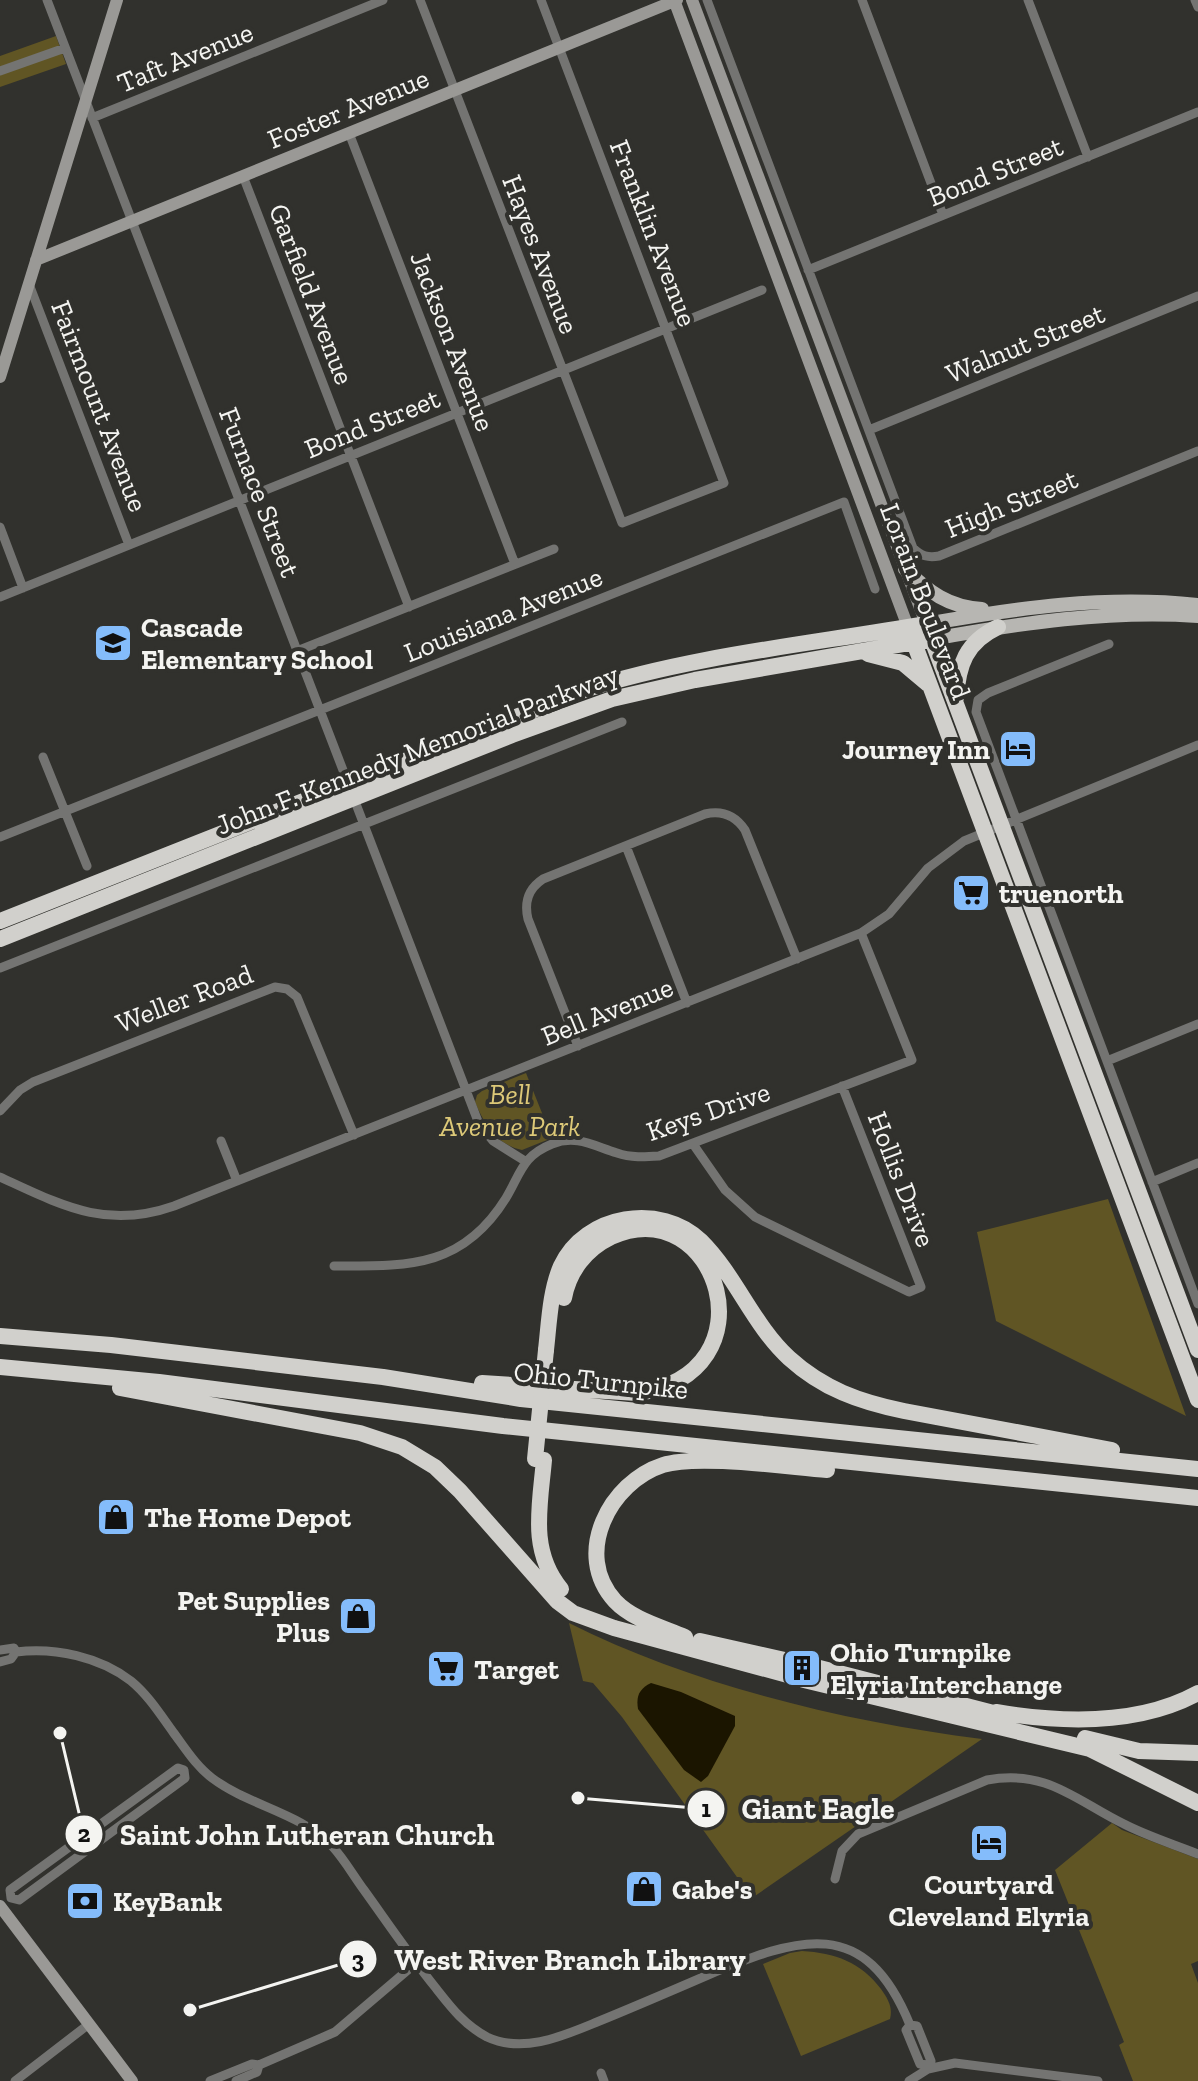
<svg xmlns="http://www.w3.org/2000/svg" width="1198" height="2081" viewBox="0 0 1198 2081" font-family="'Zilla Slab',serif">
	<rect width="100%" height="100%" fill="#31312d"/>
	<path fill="#605524" d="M 56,36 L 66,64 L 0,87 L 0,56 Z
		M 526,1073 L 552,1138 L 522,1150 C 497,1145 484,1124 475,1102 L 477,1095 L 482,1091 Z
		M 1108,1199 L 1186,1416 L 996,1321 L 977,1232 Z
		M 569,1623 C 692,1685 846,1722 982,1739 L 752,1898 L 622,1717 L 593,1683 L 583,1681 Z
		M 1112,1823 L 1122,1830 L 1198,1859 L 1198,1961 L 1191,1964 L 1198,1983 L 1198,2081 L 1133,2081 L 1119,2045 L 1124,2042 L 1055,1870 Z
		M 802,1951 C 835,1953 861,1962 881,1989 C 888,1999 893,2007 890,2019 L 801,2056 L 763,1964 L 790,1953 Z"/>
	<path fill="#1b1500" d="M 651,1683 L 681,1692 L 735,1716 L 735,1726 L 708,1776 L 701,1782 L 684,1770 L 638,1709 C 636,1696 639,1689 651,1683 Z"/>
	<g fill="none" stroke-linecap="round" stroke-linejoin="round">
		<path stroke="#747472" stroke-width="9" d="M 47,0 L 479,1124 L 493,1141 L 525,1161
			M 420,0 L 622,523 L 724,483 L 541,0
			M 707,0 L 913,548 C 921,556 928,558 939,556 L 1198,451
			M 862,0 L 943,215
			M 1028,0 L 1088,157
			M 1195,0 L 1198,7
			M 0,71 L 65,48
			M 92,118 L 383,0
			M 349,133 L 515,564
			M 243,176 L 409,607
			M 808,270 L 1198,112
			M 29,284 L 129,545
			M 869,430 L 1198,296
			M 0,527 L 23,588
			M 0,597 L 762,290
			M 1109,644 L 988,693 L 978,700 L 976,712 L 1198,1304
			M 297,651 L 554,549
			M 43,757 L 87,866
			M 0,837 L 844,502 L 875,589
			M 626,846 L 687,1003
			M 0,968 L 622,722
			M 578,1046 L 528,919 C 524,902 528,889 543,879 L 705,814 C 722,810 735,815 745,830 L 797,959
			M 1107,1061 L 1198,1024
			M 0,1111 L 20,1090 L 33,1082 L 275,987 L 287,989 L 297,997 L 354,1135
			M 221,1141 L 237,1181
			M 693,1144 L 725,1190 L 755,1217 L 909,1292 L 921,1287 L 842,1086
			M 0,1177 C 61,1205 106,1230 174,1206 L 861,933 L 889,914 L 928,868 L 964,841 L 1198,745
			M 1152,1182 L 1198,1163
			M 334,1266 C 407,1266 462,1269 506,1198 C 521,1173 522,1156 552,1144 C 576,1134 594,1146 617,1153 C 631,1158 645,1157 659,1156 L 912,1060 L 861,933
			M 0,1650 L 14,1648 L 16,1652 C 55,1647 100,1657 131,1681 C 148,1695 160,1714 173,1732 C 185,1748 196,1766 212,1778 C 249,1806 299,1812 332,1846 C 344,1859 353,1875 364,1890 C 387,1922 410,1956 435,1987 C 450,2006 464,2025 487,2037 C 523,2054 563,2036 597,2022 C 634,2007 671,1991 708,1975 C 799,1937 865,1914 910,2025
			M 0,1662 L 11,1659 L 16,1652
			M 178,1768 L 184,1770 L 185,1778 L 19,1900 L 11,1898 L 10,1890 Z
			M 835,1879 L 842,1851 L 858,1834 L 987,1780 C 1047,1769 1075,1800 1124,1824 C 1147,1836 1173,1844 1198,1854
			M 927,2065 L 920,2064 L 906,2030 L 910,2025 L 917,2026 L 931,2061 L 927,2065 L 928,2069
			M 601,2073 L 604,2081
			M 15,2081 L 89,2024
			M 210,2081 L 252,2064 L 259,2065 L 335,2032 L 416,1963
			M 236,2081 L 257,2072 L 259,2065
			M 909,2081 L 928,2069 L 955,2063 L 1098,2081"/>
		<path stroke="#9a9996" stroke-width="12" d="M 674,0 L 908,627
			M 692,0 L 926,624
			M 36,260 L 677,0
			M 0,377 L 117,0
			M 0,1906 L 132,2081"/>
		<path stroke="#b7b6b2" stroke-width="14" d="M 905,569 C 929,592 948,607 982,609
			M 926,624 C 1017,608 1105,595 1198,605
			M 932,639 C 1021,623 1107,610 1198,616"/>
		<path stroke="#d1d0cc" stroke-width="16" d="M 910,632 L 1198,1400
			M 868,654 L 903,663 L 928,684
			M 956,698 C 958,665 966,642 998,627
			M 0,921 L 584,690 C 694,655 812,644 926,624 L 1198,1350
			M 0,939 L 512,735 L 612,699 L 695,680 L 932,639
			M 0,1336 L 111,1345 L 383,1377 L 521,1399 L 1198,1469
			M 546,1350 C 549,1324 550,1291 561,1266 C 585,1214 661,1202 701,1241 C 736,1276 753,1325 789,1358 C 823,1389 860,1402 904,1411 L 1112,1450
			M 0,1367 L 159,1382 L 503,1426 L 1198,1498
			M 482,1383 L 637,1393 C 777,1374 717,1189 611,1237 C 586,1249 569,1271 564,1298
			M 120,1388 L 360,1433 L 402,1447 L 435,1467 L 460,1491 L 557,1601 L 573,1613 L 614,1628 L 795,1677
			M 544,1460 C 540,1506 529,1550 561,1589
			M 685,1637 C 662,1627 633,1620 615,1601 C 572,1554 610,1482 663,1465 C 698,1454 787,1467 827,1470
			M 700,1641 L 798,1663
			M 808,1665 L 1005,1716
			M 804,1680 L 1090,1749 L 1198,1803
			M 996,1712 C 1062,1723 1138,1726 1198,1693
			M 1085,1738 L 1139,1751 L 1198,1753"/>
		<path stroke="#d1d0cc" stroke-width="16" d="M 535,1459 L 546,1350"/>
	</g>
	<defs>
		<symbol id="school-square" viewBox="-11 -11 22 22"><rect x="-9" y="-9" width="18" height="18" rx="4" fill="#84bcfb" stroke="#31312d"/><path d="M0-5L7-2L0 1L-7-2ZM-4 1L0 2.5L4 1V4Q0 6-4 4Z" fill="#111"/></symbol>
		<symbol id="hotel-square" viewBox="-11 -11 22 22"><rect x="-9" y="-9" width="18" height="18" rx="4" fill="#84bcfb" stroke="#31312d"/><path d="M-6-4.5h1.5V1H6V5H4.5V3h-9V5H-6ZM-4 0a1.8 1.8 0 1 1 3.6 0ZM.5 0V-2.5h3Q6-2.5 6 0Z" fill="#111"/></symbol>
		<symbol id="supermarket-square" viewBox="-11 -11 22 22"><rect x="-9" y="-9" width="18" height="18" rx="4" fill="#84bcfb" stroke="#31312d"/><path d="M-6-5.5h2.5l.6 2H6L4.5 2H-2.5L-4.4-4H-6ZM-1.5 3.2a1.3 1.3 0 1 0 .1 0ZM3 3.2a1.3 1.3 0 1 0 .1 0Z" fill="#111"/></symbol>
		<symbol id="shop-square" viewBox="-11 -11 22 22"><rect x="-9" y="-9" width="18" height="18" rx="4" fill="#84bcfb" stroke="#31312d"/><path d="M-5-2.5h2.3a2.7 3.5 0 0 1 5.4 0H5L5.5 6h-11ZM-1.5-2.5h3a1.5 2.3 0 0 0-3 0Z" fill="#111"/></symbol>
		<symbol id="building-square" viewBox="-11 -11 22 22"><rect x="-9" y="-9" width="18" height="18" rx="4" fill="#84bcfb" stroke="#31312d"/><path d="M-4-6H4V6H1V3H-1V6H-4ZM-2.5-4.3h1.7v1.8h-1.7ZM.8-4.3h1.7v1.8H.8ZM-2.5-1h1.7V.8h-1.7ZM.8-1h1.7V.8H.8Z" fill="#111"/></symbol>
		<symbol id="bank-square" viewBox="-11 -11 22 22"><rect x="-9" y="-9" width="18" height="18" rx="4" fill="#84bcfb" stroke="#31312d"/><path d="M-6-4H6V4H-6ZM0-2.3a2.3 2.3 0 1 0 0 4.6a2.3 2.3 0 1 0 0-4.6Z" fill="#111"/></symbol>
	</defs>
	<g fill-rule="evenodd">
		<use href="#school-square" x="91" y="621" width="44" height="44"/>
		<use href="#hotel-square" x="996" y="727" width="44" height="44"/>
		<use href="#supermarket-square" x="949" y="871" width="44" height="44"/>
		<use href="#shop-square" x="94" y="1495" width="44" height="44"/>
		<use href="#shop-square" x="336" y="1594" width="44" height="44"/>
		<use href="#building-square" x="780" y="1646" width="44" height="44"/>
		<use href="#supermarket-square" x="424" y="1647" width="44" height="44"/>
		<use href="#hotel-square" x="967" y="1821" width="44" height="44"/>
		<use href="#shop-square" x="622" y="1867" width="44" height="44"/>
		<use href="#bank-square" x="63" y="1879" width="44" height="44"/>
	</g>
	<g text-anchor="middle" stroke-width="8" stroke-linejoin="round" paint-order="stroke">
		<g font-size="28" fill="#f4f4f1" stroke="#31312d">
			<text transform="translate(185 57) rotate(-22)" y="10">Taft Avenue</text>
			<text transform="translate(348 108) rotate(-22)" y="10">Foster Avenue</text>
			<text transform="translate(995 171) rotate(-22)" y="10">Bond Street</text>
			<text transform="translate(654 233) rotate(69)" y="10">Franklin Avenue</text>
			<text transform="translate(541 254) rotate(69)" y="10">Hayes Avenue</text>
			<text transform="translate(312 294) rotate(69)" y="10">Garfield Avenue</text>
			<text transform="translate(453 341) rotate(69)" y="10">Jackson Avenue</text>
			<text transform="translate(1025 343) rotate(-22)" y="10">Walnut Street</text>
			<text transform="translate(100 406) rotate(69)" y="10">Fairmount Avenue</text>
			<text transform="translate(372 423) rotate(-22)" y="10">Bond Street</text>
			<text transform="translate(260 492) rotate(69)" y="10">Furnace Street</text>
			<text transform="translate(1011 503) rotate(-22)" y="10">High Street</text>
			<text transform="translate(926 601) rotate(69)" y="10">Lorain Boulevard</text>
			<text transform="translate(503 614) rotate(-22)" y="10">Louisiana Avenue</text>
			<text transform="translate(417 749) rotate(-21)" y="10">John F. Kennedy Memorial Parkway</text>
			<text transform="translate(184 998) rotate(-21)" y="10">Weller Road</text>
			<text transform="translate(607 1011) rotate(-22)" y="10">Bell Avenue</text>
			<text transform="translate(708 1111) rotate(-19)" y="10">Keys Drive</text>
			<text transform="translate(902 1179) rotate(69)" y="10">Hollis Drive</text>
			<text transform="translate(601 1380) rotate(6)" y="10">Ohio Turnpike</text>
		</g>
		<g font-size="28" font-weight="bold" fill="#f4f4f1" stroke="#31312d" text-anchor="start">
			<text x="141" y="637">Cascade<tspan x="141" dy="32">Elementary School</tspan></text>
			<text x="990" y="759" text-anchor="end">Journey Inn</text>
			<text x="999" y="903">truenorth</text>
			<text x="144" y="1527">The Home Depot</text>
			<text x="330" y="1610" text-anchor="end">Pet Supplies<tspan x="330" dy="32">Plus</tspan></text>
			<text x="830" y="1662">Ohio Turnpike<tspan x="830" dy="32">Elyria Interchange</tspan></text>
			<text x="474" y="1679">Target</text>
			<text x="989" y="1894" text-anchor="middle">Courtyard<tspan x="989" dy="32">Cleveland Elyria</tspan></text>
			<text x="672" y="1899">Gabe's</text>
			<text x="113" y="1911">KeyBank</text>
		</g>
		<g font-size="28" font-style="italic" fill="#ddc978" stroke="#31312d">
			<text x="510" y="1104">Bell<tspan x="510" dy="32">Avenue Park</tspan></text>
		</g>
	</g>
	<path fill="none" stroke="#f4f4f1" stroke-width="3" d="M578 1798L706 1809M60 1733L84 1834M190 2010L358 1959"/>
	<g fill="#f4f4f1" stroke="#31312d" stroke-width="3">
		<circle cx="578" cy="1798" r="8"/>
		<circle cx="60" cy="1733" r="8"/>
		<circle cx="190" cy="2010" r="8"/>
		<circle cx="706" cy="1809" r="20"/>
		<circle cx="84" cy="1834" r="20"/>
		<circle cx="358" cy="1959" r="20"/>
	</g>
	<g font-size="24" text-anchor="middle" font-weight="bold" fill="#111">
		<text x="706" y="1817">1</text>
		<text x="84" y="1842">2</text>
		<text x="358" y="1968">3</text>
	</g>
	<g font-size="30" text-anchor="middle" font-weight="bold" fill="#f4f4f1" stroke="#31312d" stroke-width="8" stroke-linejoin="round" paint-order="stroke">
		<text x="818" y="1819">Giant Eagle</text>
		<text x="307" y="1845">Saint John Lutheran Church</text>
		<text x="570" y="1970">West River Branch Library</text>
	</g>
</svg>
